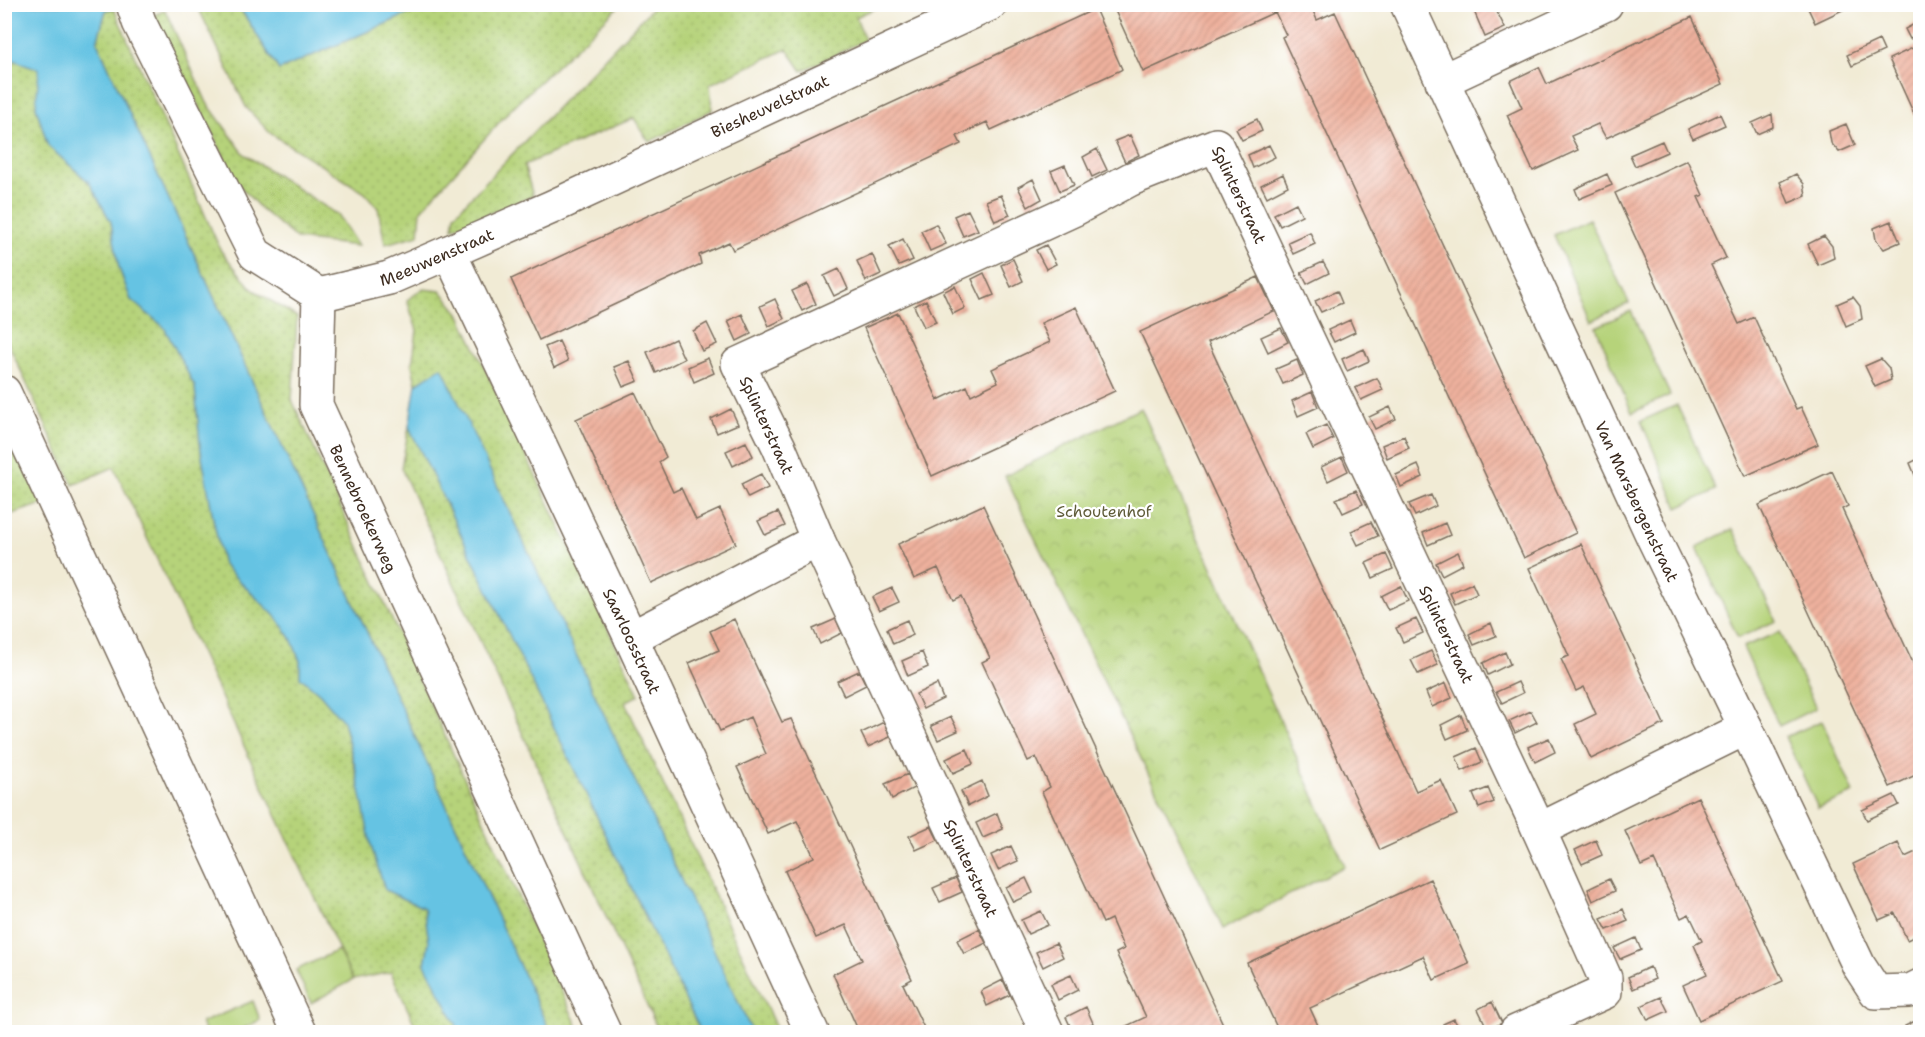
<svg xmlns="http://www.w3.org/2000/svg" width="1925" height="1037" viewBox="0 0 1925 1037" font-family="'Shantell Sans',sans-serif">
	<defs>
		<pattern id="grass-dots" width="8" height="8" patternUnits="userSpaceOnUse" patternTransform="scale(1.5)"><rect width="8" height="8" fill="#b6d37a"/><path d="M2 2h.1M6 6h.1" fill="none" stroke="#9db569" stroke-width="1.8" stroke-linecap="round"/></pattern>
		<pattern id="park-crowns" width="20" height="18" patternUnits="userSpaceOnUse" patternTransform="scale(1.5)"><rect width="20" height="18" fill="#b6d37a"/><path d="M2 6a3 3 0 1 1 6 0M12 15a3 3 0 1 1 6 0" fill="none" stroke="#9db569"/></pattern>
		<pattern id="building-hatch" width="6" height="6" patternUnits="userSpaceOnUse" patternTransform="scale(1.5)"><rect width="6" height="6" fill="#eeb19d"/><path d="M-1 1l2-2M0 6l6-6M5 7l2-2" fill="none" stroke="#cd9887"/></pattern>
	</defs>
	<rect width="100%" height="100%" fill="#fff"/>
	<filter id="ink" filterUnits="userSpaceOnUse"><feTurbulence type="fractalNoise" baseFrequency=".0167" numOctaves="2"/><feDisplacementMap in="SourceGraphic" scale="12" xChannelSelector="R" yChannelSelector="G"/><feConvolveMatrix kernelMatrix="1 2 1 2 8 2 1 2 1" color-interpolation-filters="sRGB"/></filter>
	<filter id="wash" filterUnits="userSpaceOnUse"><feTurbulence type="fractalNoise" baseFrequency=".008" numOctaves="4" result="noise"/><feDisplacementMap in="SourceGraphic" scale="24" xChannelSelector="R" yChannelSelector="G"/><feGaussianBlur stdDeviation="1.35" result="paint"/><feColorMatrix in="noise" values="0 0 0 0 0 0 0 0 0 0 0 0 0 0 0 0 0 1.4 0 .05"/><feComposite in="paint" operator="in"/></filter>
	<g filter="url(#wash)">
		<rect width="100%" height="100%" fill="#f1ebd5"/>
		<path fill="url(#grass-dots)" stroke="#787e4c" stroke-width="1.5" d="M 197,5 L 238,5 L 279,70 L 429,5 L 620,5 L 512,108 L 421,210 L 419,235 L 385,244 L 378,208 L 365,193 L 270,133 L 246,107 Z
			M 655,5 L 882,5 L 856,17 L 865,40 L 802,71 L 787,49 L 710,84 L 712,110 L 649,142 L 634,118 L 524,165 L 533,196 L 453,228 L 455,214 Z
			M 114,9 L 221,251 L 252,289 L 297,317 L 292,400 L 580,1032 L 550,1032 L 97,42 L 106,10 Z
			M 165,10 L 207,103 L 244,154 L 338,215 L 358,246 L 297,239 L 261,209 L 237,183 L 154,15 Z
			M 4,57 L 40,69 L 36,107 L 48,146 L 89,182 L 111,222 L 119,268 L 131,300 L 164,327 L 195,387 L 200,445 L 213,518 L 223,565 L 278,619 L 291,638 L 300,661 L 300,677 L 320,694 L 343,721 L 385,890 L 424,908 L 429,942 L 425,964 L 460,1032 L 418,1032 L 391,972 L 353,980 L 114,467 L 73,485 L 5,336 Z
			M 423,289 L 441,291 L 459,313 L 639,695 L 625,702 L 778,1032 L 752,1032 L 442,368 L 416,384 L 412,365 L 417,330 L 407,300 Z
			M 4,426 L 43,504 L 5,516 L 4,516 Z
			M 409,427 L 701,1032 L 659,1032 L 401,468 Z"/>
		<path fill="url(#park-crowns)" stroke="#787e4c" stroke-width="1.5" d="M 1141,408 L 1345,866 L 1223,929 L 1005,476 Z"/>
		<path fill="#b6d37a" stroke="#787e4c" stroke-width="1.5" d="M 1589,219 L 1629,303 L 1591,321 L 1554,235 Z
			M 1631,311 L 1670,395 L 1632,413 L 1596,327 Z
			M 1677,405 L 1716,490 L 1678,508 L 1641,421 Z
			M 1733,529 L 1776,621 L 1738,638 L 1697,547 Z
			M 1780,632 L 1816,708 L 1779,726 L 1743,647 Z
			M 1822,721 L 1854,793 L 1818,808 L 1785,737 Z
			M 338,950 L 353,980 L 311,1003 L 296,970 Z
			M 253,1001 L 260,1020 L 237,1032 L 205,1032 L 201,1023 Z"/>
		<path fill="#65c3e3" stroke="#507680" stroke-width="1.5" d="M 5,5 L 124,5 L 106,10 L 97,42 L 550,1032 L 460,1032 L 425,964 L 429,942 L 424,908 L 385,890 L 371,846 L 356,770 L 343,721 L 320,694 L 300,677 L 300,661 L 291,638 L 278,619 L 223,565 L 213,518 L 200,445 L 195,387 L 164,327 L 131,300 L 119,268 L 111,222 L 89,182 L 48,146 L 36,107 L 39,69 L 5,57 Z
			M 238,5 L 429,5 L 279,70 Z
			M 442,367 L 752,1032 L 701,1032 L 409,427 L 416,384 Z"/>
		<g id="blocks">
			<path fill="url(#building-hatch)" d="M 1112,4 L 1310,4 L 1317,20 L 1335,12 L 1576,533 L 1524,558 L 1282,37 L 1286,35 L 1275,12 L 1143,72 Z
				M 1471,4 L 1493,4 L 1505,28 L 1485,37 Z
				M 1806,4 L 1855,4 L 1815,23 Z
				M 1095,9 L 1122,69 L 1121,70 L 991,130 L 987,122 L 957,136 L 961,144 L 733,250 L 729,242 L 699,255 L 701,264 L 539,340 L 511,279 Z
				M 1692,17 L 1723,84 L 1606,138 L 1598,124 L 1571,136 L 1578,150 L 1533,171 L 1507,115 L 1522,108 L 1510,81 L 1539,67 L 1547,84 Z
				M 1920,21 L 1920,34 L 1910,39 L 1905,29 Z
				M 1879,40 L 1884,51 L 1852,66 L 1847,55 Z
				M 1917,46 L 1920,53 L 1920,127 L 1889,59 Z
				M 1720,114 L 1725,125 L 1693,139 L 1688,129 Z
				M 1772,114 L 1773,127 L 1757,134 L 1752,123 Z
				M 1257,119 L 1262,131 L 1242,140 L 1236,129 Z
				M 1846,124 L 1855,145 L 1839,152 L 1831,143 L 1829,131 Z
				M 1130,135 L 1139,155 L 1125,162 L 1115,141 Z
				M 1662,141 L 1667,152 L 1635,166 L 1630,155 Z
				M 1269,145 L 1275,157 L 1253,168 L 1248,155 Z
				M 1097,149 L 1107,170 L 1092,177 L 1083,157 Z
				M 1687,160 L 1703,195 L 1698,197 L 1726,258 L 1711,265 L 1739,324 L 1754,317 L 1796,409 L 1801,407 L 1818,444 L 1745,476 L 1615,193 Z
				M 1065,165 L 1074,185 L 1060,191 L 1051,171 Z
				M 1283,174 L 1288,186 L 1267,197 L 1261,185 Z
				M 1607,174 L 1612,185 L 1579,199 L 1575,189 Z
				M 1796,174 L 1804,184 L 1806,196 L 1789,203 L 1780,182 Z
				M 1033,179 L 1042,199 L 1028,207 L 1018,187 Z
				M 1001,195 L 1010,215 L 995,221 L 986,201 Z
				M 1296,203 L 1302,215 L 1280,226 L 1274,214 Z
				M 968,210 L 978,230 L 963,236 L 954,216 Z
				M 1891,221 L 1900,242 L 1884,249 L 1876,240 L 1874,228 Z
				M 936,224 L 946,244 L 930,251 L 921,231 Z
				M 1310,232 L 1315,244 L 1293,254 L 1288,242 Z
				M 1824,236 L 1832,246 L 1834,258 L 1818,265 L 1808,244 Z
				M 903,239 L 913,260 L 899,266 L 889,246 Z
				M 1046,245 L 1056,264 L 1046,269 L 1036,250 Z
				M 872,254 L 881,274 L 866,281 L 857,261 Z
				M 1013,259 L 1023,281 L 1011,287 L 1001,265 Z
				M 1323,262 L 1329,273 L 1307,284 L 1301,272 Z
				M 839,269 L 848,289 L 834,296 L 824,276 Z
				M 984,273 L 994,295 L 982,300 L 972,279 Z
				M 1258,277 L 1274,311 L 1208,342 L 1416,791 L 1441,780 L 1457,815 L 1380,850 L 1140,332 Z
				M 807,284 L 816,304 L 802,311 L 792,291 Z
				M 955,286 L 965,308 L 953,314 L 943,292 Z
				M 1337,291 L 1342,303 L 1321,312 L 1315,301 Z
				M 1853,297 L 1860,306 L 1862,319 L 1846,326 L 1837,304 Z
				M 775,299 L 784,319 L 769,326 L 760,306 Z
				M 926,300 L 936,322 L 924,327 L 914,306 Z
				M 1076,307 L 1115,391 L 932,476 L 864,328 L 898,313 L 938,400 L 967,386 L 971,395 L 998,382 L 992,369 L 1050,342 L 1041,323 Z
				M 742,314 L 751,334 L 737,341 L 728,321 Z
				M 1350,320 L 1355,332 L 1334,342 L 1328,330 Z
				M 707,323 L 717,344 L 702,351 L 693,331 Z
				M 1281,328 L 1288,342 L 1268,352 L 1261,337 Z
				M 675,339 L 684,359 L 656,373 L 647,352 Z
				M 559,341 L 568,361 L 554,368 L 545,347 Z
				M 1364,349 L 1369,361 L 1347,371 L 1342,359 Z
				M 708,358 L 714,373 L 694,382 L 688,367 Z
				M 1881,359 L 1889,368 L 1891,380 L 1875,387 L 1865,366 Z
				M 1297,360 L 1303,375 L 1283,384 L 1276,369 Z
				M 629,361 L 638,381 L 623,387 L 614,367 Z
				M 1377,378 L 1383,390 L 1361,400 L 1355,388 Z
				M 635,392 L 666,457 L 659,462 L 673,492 L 681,488 L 696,520 L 720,509 L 736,544 L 651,583 L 576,419 Z
				M 1312,392 L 1318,407 L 1298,416 L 1292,401 Z
				M 1390,407 L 1396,419 L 1375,429 L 1369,417 Z
				M 731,409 L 738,424 L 717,433 L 711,419 Z
				M 1326,425 L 1333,439 L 1313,449 L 1306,434 Z
				M 1404,436 L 1409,448 L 1387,458 L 1382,445 Z
				M 746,442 L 753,456 L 733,466 L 726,451 Z
				M 1342,457 L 1348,471 L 1328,481 L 1321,467 Z
				M 1920,458 L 1920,487 L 1910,463 Z
				M 1418,465 L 1423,477 L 1401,487 L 1396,475 Z
				M 1832,471 L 1848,506 L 1842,509 L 1920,678 L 1920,773 L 1890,787 L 1759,505 Z
				M 761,474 L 768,488 L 748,498 L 741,484 Z
				M 1356,490 L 1363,504 L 1343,513 L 1336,499 Z
				M 1431,495 L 1436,506 L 1415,516 L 1409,504 Z
				M 983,505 L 1223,1024 L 1205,1032 L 1124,1032 L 1122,1028 L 1146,1017 L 1116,953 L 1124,949 L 1111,919 L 1103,923 L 1042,792 L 1050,787 L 1036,757 L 1028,761 L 982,662 L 990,658 L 961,596 L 953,600 L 938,568 L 914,579 L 898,544 Z
				M 778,512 L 785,526 L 765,535 L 758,521 Z
				M 1371,522 L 1378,536 L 1358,545 L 1351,531 Z
				M 1445,523 L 1450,535 L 1428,545 L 1423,533 Z
				M 1581,544 L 1664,724 L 1591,759 L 1575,724 L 1596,714 L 1584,687 L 1576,691 L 1575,689 L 1561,659 L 1569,656 L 1529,568 Z
				M 1458,552 L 1463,564 L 1442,575 L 1436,563 Z
				M 1386,554 L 1393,569 L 1373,578 L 1366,563 Z
				M 1472,583 L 1477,594 L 1455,604 L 1450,593 Z
				M 1401,586 L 1408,601 L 1388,610 L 1381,596 Z
				M 892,588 L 899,602 L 879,611 L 872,597 Z
				M 734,619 L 782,722 L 791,719 L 816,773 L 912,979 L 903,984 L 926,1032 L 896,1032 L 894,1028 L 883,1032 L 859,1032 L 833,974 L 862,960 L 854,942 L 846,925 L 816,938 L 785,871 L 814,857 L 797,821 L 768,834 L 737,767 L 766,754 L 750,717 L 720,731 L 689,663 L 719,650 L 710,631 Z
				M 836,619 L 842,633 L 820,644 L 813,629 Z
				M 1416,619 L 1423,633 L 1403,642 L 1396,628 Z
				M 907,620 L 913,635 L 893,644 L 887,629 Z
				M 1491,623 L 1496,636 L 1474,645 L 1469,634 Z
				M 1431,651 L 1438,665 L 1418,674 L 1411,660 Z
				M 922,652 L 928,667 L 908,676 L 902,661 Z
				M 1505,652 L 1510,664 L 1488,675 L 1483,663 Z
				M 859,671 L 866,685 L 844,696 L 837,681 Z
				M 1518,682 L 1523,693 L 1502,703 L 1496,692 Z
				M 1446,683 L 1452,698 L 1432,707 L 1426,692 Z
				M 937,684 L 943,699 L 923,709 L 916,694 Z
				M 1531,711 L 1537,722 L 1515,733 L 1509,721 Z
				M 1461,715 L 1467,730 L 1447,739 L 1441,725 Z
				M 951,717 L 958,731 L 938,740 L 931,726 Z
				M 884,722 L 890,737 L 868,747 L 861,733 Z
				M 1549,738 L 1555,752 L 1535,762 L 1528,747 Z
				M 1476,748 L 1482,762 L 1462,771 L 1456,757 Z
				M 967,749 L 973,764 L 953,773 L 946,759 Z
				M 908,774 L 914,788 L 892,799 L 885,784 Z
				M 982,781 L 988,796 L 968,806 L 961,791 Z
				M 1488,788 L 1494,802 L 1479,808 L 1473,794 Z
				M 1894,795 L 1899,805 L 1867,820 L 1862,810 Z
				M 1698,797 L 1783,981 L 1699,1020 L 1683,985 L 1707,974 L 1694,945 L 1702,941 L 1689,914 L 1681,918 L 1654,860 L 1641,866 L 1625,831 Z
				M 997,813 L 1003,829 L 983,838 L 976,823 Z
				M 931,826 L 938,840 L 916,850 L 909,836 Z
				M 1596,840 L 1602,855 L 1582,864 L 1575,850 Z
				M 1898,843 L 1905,857 L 1920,850 L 1920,934 L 1907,940 L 1895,913 L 1879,920 L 1853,864 Z
				M 1011,846 L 1018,861 L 998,870 L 991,855 Z
				M 956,878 L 962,892 L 940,902 L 933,888 Z
				M 1026,878 L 1033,893 L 1013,902 L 1006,888 Z
				M 1430,879 L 1469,964 L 1434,980 L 1423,956 L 1310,1008 L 1321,1032 L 1279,1032 L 1247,963 Z
				M 1609,879 L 1615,891 L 1593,901 L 1588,889 Z
				M 1623,909 L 1628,921 L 1607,930 L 1601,919 Z
				M 1041,911 L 1048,925 L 1028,934 L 1021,920 Z
				M 979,929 L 986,943 L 964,954 L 957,940 Z
				M 1636,938 L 1641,950 L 1620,959 L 1614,948 Z
				M 1056,943 L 1063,957 L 1043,967 L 1036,952 Z
				M 1650,967 L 1655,979 L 1633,989 L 1628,977 Z
				M 1071,975 L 1078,990 L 1058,1000 L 1051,984 Z
				M 1003,980 L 1010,995 L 987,1006 L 981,991 Z
				M 1661,997 L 1668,1011 L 1648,1020 L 1641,1006 Z
				M 1492,1002 L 1502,1023 L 1488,1030 L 1478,1009 Z
				M 1086,1007 L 1093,1023 L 1073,1032 L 1066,1017 Z
				M 1454,1019 L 1461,1032 L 1446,1032 L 1443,1024 Z
				M 1915,1021 L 1920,1031 L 1908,1032 L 1905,1026 Z"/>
		</g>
	</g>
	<g filter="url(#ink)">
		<use href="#blocks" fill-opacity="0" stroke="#7b6e5e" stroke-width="1.5"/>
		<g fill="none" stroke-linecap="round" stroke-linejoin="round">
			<defs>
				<g id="minor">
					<path d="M 133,4 L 139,22 L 255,254 L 319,295"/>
					<path id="s1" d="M 1407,4 L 1654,539 L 1746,728 L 1859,966 L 1876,992 L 1910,991 L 1920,986"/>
					<path d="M 1442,81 L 1606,4"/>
					<path id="s2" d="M 449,252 L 631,638 L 812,1032"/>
					<path id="s3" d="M 319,295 L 316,405 L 604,1032"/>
					<path id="s4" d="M 319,295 L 389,278 L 449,252 L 552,207 L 990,4"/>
					<path d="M 4,392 L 299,1032"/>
					<path d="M 631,638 L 818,540"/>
					<path d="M 1539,830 L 1746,728"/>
					<path id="s5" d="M 1047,1032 L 818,540 L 779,447 L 738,364 L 1075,209 L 1131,179 L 1216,145 L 1533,817 L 1605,978 L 1605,992 L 1516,1032"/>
				</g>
			</defs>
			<use href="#minor" stroke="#7b6e5e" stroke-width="36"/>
			<use href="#minor" stroke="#fff" stroke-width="33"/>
		</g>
	</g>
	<g text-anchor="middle" stroke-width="4.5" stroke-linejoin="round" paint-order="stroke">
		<g font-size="16" fill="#3b2a1e" stroke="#fff">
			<text dy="6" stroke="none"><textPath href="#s4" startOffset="490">Biesheuvelstraat</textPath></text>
			<text dy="6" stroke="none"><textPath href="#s5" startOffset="1317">Splinterstraat</textPath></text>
			<text dy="6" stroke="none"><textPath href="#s4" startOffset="124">Meeuwenstraat</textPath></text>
			<text transform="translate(767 425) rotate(65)" y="6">Splinterstraat</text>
			<text dy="6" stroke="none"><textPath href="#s1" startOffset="548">Van Marsbergenstraat</textPath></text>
			<text dy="6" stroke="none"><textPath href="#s3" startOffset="224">Bennebroekerweg</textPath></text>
			<text dy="6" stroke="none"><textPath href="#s5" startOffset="1803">Splinterstraat</textPath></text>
			<text dy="6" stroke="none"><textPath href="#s2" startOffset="430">Saarloosstraat</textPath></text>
			<text transform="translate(971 868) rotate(65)" y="6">Splinterstraat</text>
		</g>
		<g font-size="16" fill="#605d3a" stroke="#fff">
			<text x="1104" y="517">Schoutenhof</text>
		</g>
	</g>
	<rect width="1925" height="1037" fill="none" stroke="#fff" stroke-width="24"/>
</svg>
